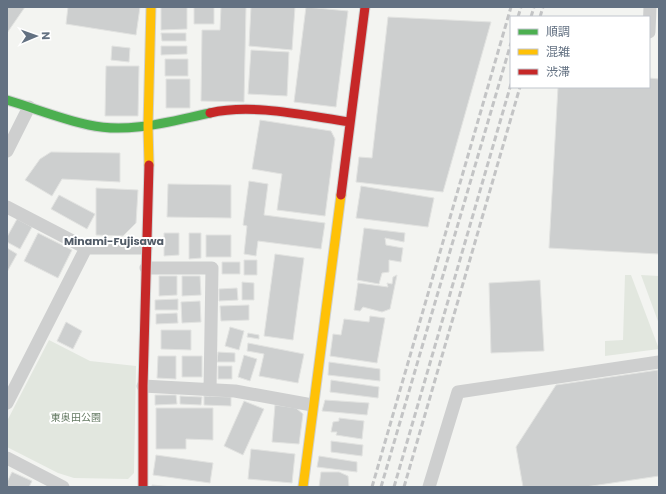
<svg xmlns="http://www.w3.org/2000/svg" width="666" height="494" viewBox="0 0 666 494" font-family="Poppins,'Noto Sans JP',sans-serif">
	<rect width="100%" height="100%" fill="#f3f4f1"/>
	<path fill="#e2e7df" d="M 625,275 L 631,275 L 659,349 L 605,356 L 605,341 L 623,340 Z
		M 641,275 L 659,276 L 659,324 Z
		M 49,340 L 90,361 L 136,366 L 134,473 L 128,479 L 74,478 L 58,473 L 7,447 L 7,421 Z"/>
	<path fill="#cdcfcf" stroke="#e2e3e1" d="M 7,7 L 25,7 L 7,33 Z
		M 68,7 L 140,7 L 136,35 L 66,24 Z
		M 161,7 L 187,7 L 187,29 L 161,30 Z
		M 194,7 L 214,7 L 214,24 L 194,24 Z
		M 221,7 L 246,7 L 244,102 L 201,101 L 202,30 L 220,30 Z
		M 251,7 L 295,7 L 292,50 L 249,46 Z
		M 306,7 L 348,11 L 336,107 L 294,102 Z
		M 388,17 L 491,22 L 443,192 L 356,182 L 359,157 L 372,158 Z
		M 161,33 L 186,33 L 186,41 L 162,41 Z
		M 112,46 L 130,48 L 129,62 L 111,60 Z
		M 161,46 L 187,46 L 187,54 L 161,55 Z
		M 251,50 L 289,52 L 287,96 L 248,94 Z
		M 165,59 L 188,59 L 188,76 L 165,76 Z
		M 106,66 L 139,66 L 138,116 L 105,116 Z
		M 649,78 L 659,79 L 659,254 L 549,248 L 558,87 L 649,87 Z
		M 166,79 L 190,79 L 190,108 L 166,108 Z
		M 260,120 L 331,131 L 335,139 L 325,216 L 277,210 L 282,174 L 252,169 Z
		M 51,152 L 120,153 L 120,182 L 62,179 L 52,196 L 25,180 L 40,159 Z
		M 249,181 L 268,184 L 264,215 L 325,223 L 321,249 L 258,241 L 256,256 L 244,254 L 247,226 L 243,225 Z
		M 168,184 L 231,185 L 231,218 L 167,217 Z
		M 361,186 L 434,198 L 428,227 L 356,218 Z
		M 96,188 L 138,190 L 136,223 L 123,236 L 96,235 Z
		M 59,195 L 95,214 L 87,229 L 51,209 Z
		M 17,219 L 32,227 L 20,249 L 7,242 L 7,237 Z
		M 364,228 L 405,233 L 404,242 L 385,238 L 386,245 L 403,248 L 401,262 L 389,260 L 389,272 L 382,273 L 379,284 L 357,280 Z
		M 38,233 L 72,250 L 58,278 L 24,261 Z
		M 164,233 L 179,233 L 179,255 L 164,256 Z
		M 189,233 L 201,233 L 201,258 L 189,259 Z
		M 206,235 L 231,235 L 231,257 L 206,257 Z
		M 7,248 L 17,254 L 7,272 Z
		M 275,254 L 304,258 L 293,340 L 264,336 Z
		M 244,260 L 257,260 L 257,275 L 244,275 Z
		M 222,262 L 240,262 L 240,274 L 222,274 Z
		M 397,275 L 390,309 L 382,312 L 363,307 L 360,311 L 354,310 L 358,283 L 388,287 L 387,283 L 392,284 L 393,277 Z
		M 159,276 L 177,276 L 177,295 L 159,296 Z
		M 182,276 L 200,276 L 201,295 L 182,296 Z
		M 540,280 L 544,351 L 491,353 L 489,283 Z
		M 242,282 L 254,283 L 254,300 L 242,300 Z
		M 237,288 L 238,300 L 219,301 L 219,289 Z
		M 178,299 L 178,310 L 155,310 L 155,300 Z
		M 200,301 L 201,322 L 182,323 L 181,302 Z
		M 249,305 L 249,320 L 221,321 L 220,306 Z
		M 177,313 L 178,323 L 156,324 L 156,314 Z
		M 370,316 L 385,318 L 377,363 L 330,356 L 333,334 L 341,335 L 344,319 L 369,322 Z
		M 66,322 L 82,331 L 73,349 L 57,341 Z
		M 230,327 L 244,331 L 239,350 L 225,346 Z
		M 161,330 L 191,330 L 191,350 L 161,349 Z
		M 248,333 L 259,335 L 259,339 L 247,337 Z
		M 248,343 L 304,354 L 298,383 L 259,376 L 264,354 L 247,351 Z
		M 218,352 L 235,353 L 235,362 L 217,362 Z
		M 244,355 L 257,359 L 250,381 L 238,377 Z
		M 158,356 L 176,356 L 176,379 L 157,378 Z
		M 182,356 L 202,356 L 202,377 L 182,377 Z
		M 329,362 L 380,369 L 380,381 L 328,375 Z
		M 218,366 L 232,366 L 232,379 L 218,379 Z
		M 658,370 L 659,476 L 585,487 L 523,487 L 516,447 L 556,385 Z
		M 331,380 L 379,387 L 378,398 L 330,392 Z
		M 155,395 L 176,395 L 177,404 L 155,405 Z
		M 180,396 L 202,397 L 201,405 L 180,404 Z
		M 204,396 L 231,397 L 231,406 L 204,405 Z
		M 325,400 L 369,403 L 367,415 L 322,411 Z
		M 244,401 L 264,409 L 243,455 L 224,446 Z
		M 275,405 L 296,408 L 303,414 L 299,444 L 272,442 Z
		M 156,408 L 213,408 L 213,440 L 186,439 L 186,449 L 156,449 Z
		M 339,418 L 364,421 L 362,439 L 336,435 L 337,432 L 331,432 L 333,422 L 339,421 Z
		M 331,441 L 363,445 L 362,456 L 331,452 Z
		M 251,449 L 295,454 L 292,483 L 248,479 Z
		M 156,455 L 213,463 L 210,483 L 153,475 Z
		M 319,456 L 357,462 L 357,472 L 317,467 Z
		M 12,472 L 32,481 L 29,487 L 7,487 L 7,482 Z
		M 321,472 L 339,472 L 348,476 L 349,487 L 319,487 Z
		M 152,485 L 173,487 L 152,487 Z"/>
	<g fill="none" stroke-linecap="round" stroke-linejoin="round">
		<defs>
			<path id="fast" d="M 7,100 C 34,108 61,119 89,125 C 129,134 171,121 210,113"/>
			<path id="slow" d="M 149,165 L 148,126 L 151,7
				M 303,487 L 341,195"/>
			<path id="jam" d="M 210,113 C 253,103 307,116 350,122
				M 341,195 L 365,7
				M 143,487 L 143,386 L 149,165"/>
		</defs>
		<use href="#fast" stroke="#cfd1d1" stroke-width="11"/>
		<use href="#slow" stroke="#cfd1d1" stroke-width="11"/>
		<use href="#jam" stroke="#cfd1d1" stroke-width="11"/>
		<path stroke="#cecfcf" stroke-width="13" d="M 649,32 L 650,7
			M 7,151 L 29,107
			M 7,207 L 86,248 L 146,248
			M 146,268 L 212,268 L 210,390
			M 143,386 L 235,391 L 312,405
			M 7,403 L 86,248
			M 7,458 L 63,487
			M 429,487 L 458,392 L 659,362"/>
		<use href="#fast" stroke="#4caf50" stroke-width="9"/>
		<use href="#slow" stroke="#ffc107" stroke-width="9"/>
		<use href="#jam" stroke="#c62828" stroke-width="9"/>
		<path stroke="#c3c4c5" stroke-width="3" stroke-dasharray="6 3" stroke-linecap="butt" d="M 518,17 L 521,7
			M 531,17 L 534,7
			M 540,17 L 543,7
			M 372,487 L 511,7
			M 381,487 L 511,43
			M 394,487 L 511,84
			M 404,487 L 520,87"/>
	</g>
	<g text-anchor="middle" stroke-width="4" stroke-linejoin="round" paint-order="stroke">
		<g font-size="10" fill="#647962" stroke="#fff">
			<text x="76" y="421">東奥田公園</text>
		</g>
		<g font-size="11" font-weight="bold" fill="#515b67" stroke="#fff">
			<text x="114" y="245">Minami-Fujisawa</text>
		</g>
	</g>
	<rect width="666" height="494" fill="none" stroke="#637182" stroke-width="16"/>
	<rect x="510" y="16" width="140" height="72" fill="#ffffff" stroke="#c1c6cd"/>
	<rect x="518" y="29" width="20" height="6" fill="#4caf50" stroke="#c1c6cd"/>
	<text x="546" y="36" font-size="12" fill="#637182">順調</text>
	<rect x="518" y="49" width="20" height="6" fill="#ffc107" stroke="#c1c6cd"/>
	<text x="546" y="56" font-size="12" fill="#637182">混雑</text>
	<rect x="518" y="69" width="20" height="6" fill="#c62828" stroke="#c1c6cd"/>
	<text x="546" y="76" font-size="12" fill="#637182">渋滞</text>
	<g transform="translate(36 36) rotate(88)" stroke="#ffffff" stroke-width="3" paint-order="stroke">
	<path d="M0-3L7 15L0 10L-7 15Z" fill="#637182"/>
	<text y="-6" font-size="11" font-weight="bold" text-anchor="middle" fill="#637182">N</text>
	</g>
</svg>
